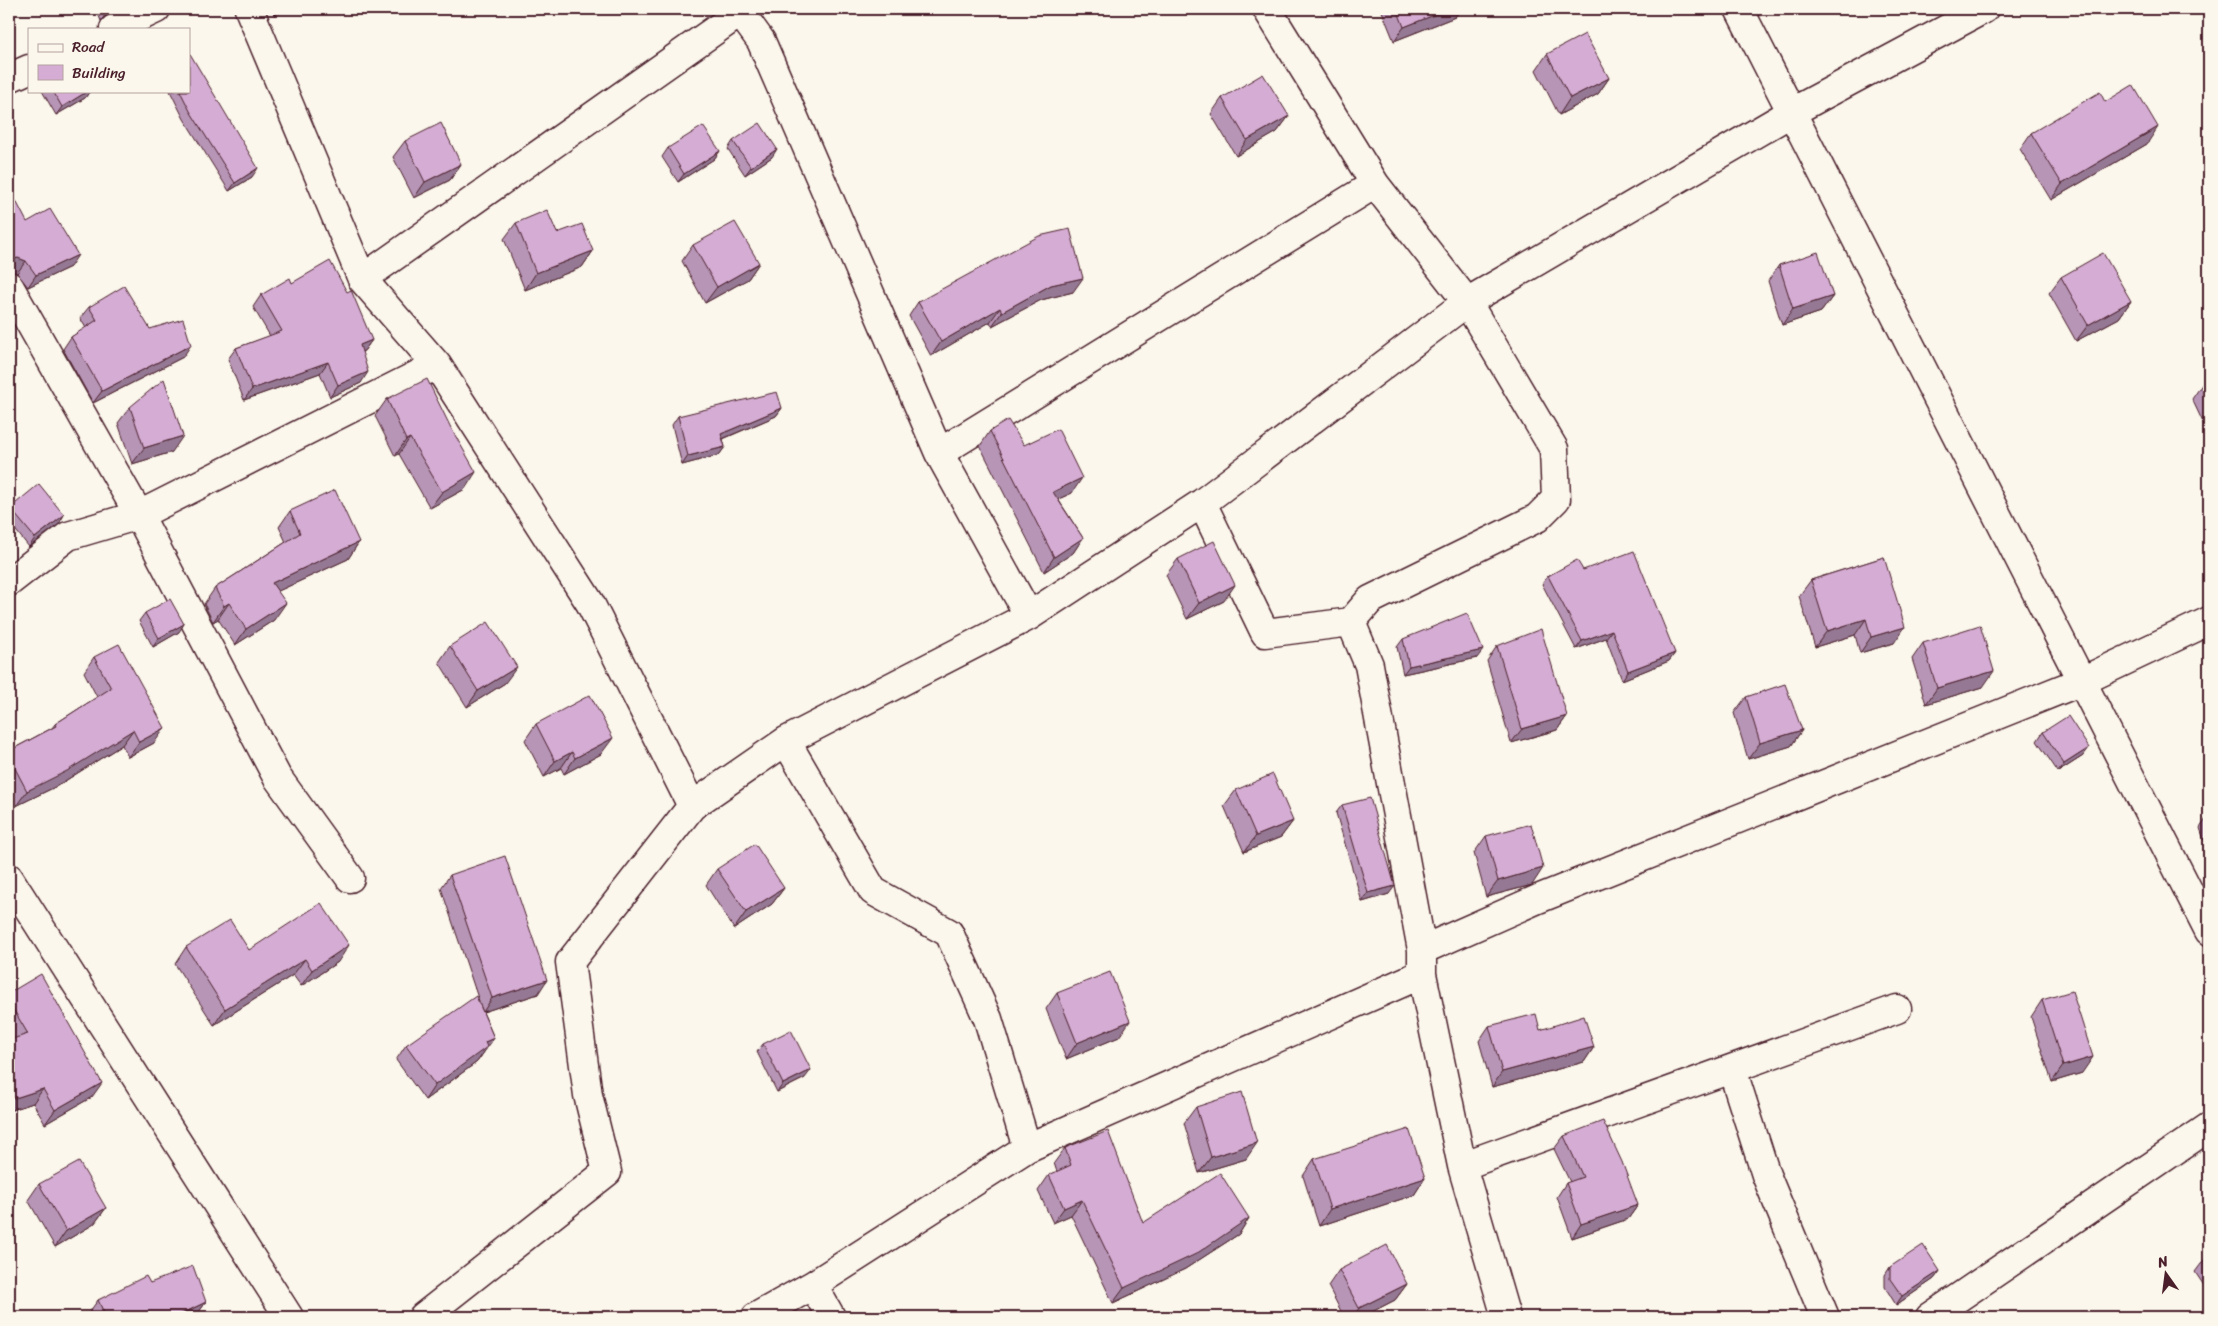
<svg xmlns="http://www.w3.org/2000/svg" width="2218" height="1326" viewBox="0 0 2218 1326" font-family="Sriracha,sans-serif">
	<rect width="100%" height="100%" fill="#fbf7ec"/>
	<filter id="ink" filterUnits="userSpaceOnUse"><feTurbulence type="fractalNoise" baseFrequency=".02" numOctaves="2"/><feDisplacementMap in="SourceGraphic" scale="10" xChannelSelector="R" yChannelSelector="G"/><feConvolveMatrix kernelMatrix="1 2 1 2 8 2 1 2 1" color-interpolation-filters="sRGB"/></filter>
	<g filter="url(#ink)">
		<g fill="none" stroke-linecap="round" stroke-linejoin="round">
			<defs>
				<path id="street" d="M 249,9 L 362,279 L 437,365 L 590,603 L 692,806
					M 1739,9 L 2209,931
					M 740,12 L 761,41 L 939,453 L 1029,616
					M 114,29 L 156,9
					M 9,78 L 29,69
					M 362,279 L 745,9
					M 9,286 L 139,515 L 277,777 L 350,878
					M 939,453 L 1375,184
					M 1202,503 L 1265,633 L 1351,622 L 1370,600 L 1537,518 L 1556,499 L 1554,449 L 1467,302 L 1375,184 L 1267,9
					M 9,582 L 68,536 L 139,515 L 437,365
					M 1351,622 L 1369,665 L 1422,950
					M 786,741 L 873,891 L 949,933 L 988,1019 L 1027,1148
					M 9,878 L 289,1317
					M 1422,974 L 1462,1166 L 1506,1317
					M 1732,1069 L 1766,1175 L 1825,1317
					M 1462,1166 L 1897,1009
					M 813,1285 L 831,1317
					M 423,1317 L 607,1172 L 588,1095 L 570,962 L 692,806 L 786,741 L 1029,616 L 1202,503 L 1467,302 L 1792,112 L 1984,9
					M 756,1317 L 813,1285 L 1027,1148 L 1422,974 L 1422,950 L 1538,899 L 2082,681 L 2209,621
					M 1930,1317 L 2209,1127"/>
			</defs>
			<use href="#street" stroke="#4a1f2b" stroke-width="31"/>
			<use href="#street" stroke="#fbf7ec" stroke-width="28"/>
		</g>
		<path fill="#b795b6" stroke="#4a1f2b" d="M 96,9 L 120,9 L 107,15 L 101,21 Z
			M 272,9 L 290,9 L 274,15 Z
			M 1381,9 L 1461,9 L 1455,17 L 1394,41 Z
			M 1547,54 L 1609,78 L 1598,94 L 1559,115 L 1536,70 Z
			M 42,91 L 90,91 L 85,98 L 56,115 Z
			M 170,91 L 189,91 L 252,177 L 229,191 L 184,119 Z
			M 1222,98 L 1289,116 L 1277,132 L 1236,156 L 1211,114 Z
			M 2105,102 L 2147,144 L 2051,200 L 2020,149 L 2031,133 Z
			M 405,141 L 461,164 L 450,180 L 414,198 L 393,157 Z
			M 733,141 L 772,157 L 745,175 L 728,149 Z
			M 668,148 L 720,151 L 714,159 L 678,182 L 662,157 Z
			M 27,222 L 70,267 L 28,287 L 17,273 L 10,270 Z
			M 516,223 L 557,233 L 593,251 L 582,267 L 525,290 L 504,239 Z
			M 693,245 L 759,263 L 748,279 L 705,303 L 682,261 Z
			M 1779,265 L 1833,296 L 1821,312 L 1782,325 L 1768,281 Z
			M 2061,277 L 2131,301 L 2119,318 L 2076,341 L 2049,293 Z
			M 292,283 L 372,340 L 364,351 L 362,352 L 361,383 L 330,397 L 320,373 L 244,400 L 228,359 L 236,348 L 270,336 L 253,307 L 261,295 Z
			M 1073,292 L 1041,300 L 992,326 L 990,322 L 931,356 L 909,316 L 918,302 Z
			M 89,307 L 150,329 L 183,357 L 93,403 L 63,349 L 71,337 L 86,328 L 80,318 Z
			M 2209,380 L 2209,435 L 2192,399 L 2203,383 Z
			M 387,399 L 465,489 L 430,508 L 399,454 L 395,456 L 375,416 Z
			M 130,407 L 172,452 L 132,464 L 118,423 Z
			M 782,408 L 776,416 L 723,439 L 725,447 L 719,455 L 682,465 L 672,425 L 678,416 Z
			M 990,431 L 1024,445 L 1072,493 L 1058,499 L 1083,538 L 1073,553 L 1044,572 L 980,446 Z
			M 10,508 L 59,524 L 29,547 L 9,522 L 9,509 Z
			M 290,511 L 359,542 L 348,559 L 278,591 L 274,620 L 235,645 L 218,619 L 213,622 L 204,604 L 215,588 L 286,542 L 279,527 Z
			M 1884,557 L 1894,643 L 1860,653 L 1855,635 L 1815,647 L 1799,596 L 1811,580 Z
			M 1178,559 L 1224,601 L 1187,619 L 1166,575 Z
			M 1583,570 L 1675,653 L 1669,661 L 1622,680 L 1606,638 L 1576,649 L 1542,584 L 1548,576 Z
			M 145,613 L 179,632 L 153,647 L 139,621 Z
			M 1403,639 L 1477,658 L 1403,674 L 1397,647 Z
			M 1923,643 L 1983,687 L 1926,704 L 1912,659 Z
			M 450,646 L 505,683 L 467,707 L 439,662 Z
			M 1497,646 L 1567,716 L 1557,730 L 1511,743 L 1487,661 Z
			M 94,657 L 154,743 L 128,757 L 122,745 L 57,786 L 16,806 L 9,792 L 9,751 L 52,728 L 55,724 L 97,697 L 84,672 Z
			M 1746,697 L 1802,730 L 1791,746 L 1748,759 L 1734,713 Z
			M 536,724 L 601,754 L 564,774 L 561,768 L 544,777 L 525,740 Z
			M 2043,732 L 2083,756 L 2058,772 L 2037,741 Z
			M 1236,790 L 1293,821 L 1281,837 L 1244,852 L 1224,806 Z
			M 1342,805 L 1389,894 L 1362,902 L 1336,813 Z
			M 2209,818 L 2209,855 L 2200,828 L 2206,819 Z
			M 1486,836 L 1532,885 L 1486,897 L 1474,853 Z
			M 717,869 L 784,888 L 772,904 L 734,929 L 706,885 Z
			M 450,875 L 538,994 L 483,1012 L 494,1038 L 477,1062 L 425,1100 L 396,1060 L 406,1045 L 482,1010 L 441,888 Z
			M 186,947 L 249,950 L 338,962 L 301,986 L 293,975 L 214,1025 L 175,964 Z
			M 9,993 L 92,1097 L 45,1124 L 33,1103 L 9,1111 L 9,1040 L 13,1039 L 9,1032 Z
			M 1057,993 L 1119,1037 L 1066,1059 L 1046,1009 Z
			M 2042,1000 L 2082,1073 L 2052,1082 L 2031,1017 Z
			M 1489,1026 L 1540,1030 L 1594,1047 L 1584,1062 L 1492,1087 L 1479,1041 Z
			M 763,1044 L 805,1078 L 777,1092 L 757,1052 Z
			M 1196,1107 L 1246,1159 L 1199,1173 L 1184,1123 Z
			M 1564,1136 L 1638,1205 L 1628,1219 L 1572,1238 L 1557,1197 L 1566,1183 L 1570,1182 L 1554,1149 Z
			M 1065,1148 L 1143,1223 L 1249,1218 L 1239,1234 L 1185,1269 L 1113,1303 L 1071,1215 L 1053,1223 L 1038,1191 L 1049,1175 L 1057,1172 L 1054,1163 Z
			M 1314,1159 L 1425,1178 L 1414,1195 L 1319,1226 L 1303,1176 Z
			M 39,1184 L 106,1208 L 94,1224 L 55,1247 L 28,1200 Z
			M 2209,1254 L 2209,1293 L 2195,1272 L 2207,1256 Z
			M 1890,1267 L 1940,1271 L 1934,1279 L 1896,1305 L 1885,1287 L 1885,1275 Z
			M 1339,1270 L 1407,1284 L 1395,1300 L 1362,1317 L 1344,1317 L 1328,1286 Z
			M 150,1283 L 206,1302 L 196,1316 L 194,1317 L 90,1317 L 88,1314 L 98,1300 Z"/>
		<path fill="#957994" stroke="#4a1f2b" d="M 109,9 L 120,9 L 107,15 L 101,21 Z
			M 279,9 L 290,9 L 274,15 Z
			M 1449,9 L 1461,9 L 1455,17 L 1394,41 L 1404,27 Z
			M 1609,78 L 1598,94 L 1559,115 L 1570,98 Z
			M 88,91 L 90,91 L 85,98 L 56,115 L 62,107 Z
			M 1289,116 L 1277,132 L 1236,156 L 1247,140 Z
			M 2158,127 L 2147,144 L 2051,200 L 2062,184 Z
			M 777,149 L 772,157 L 745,175 L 751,167 Z
			M 720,151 L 714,159 L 678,182 L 684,174 Z
			M 461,164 L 450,180 L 414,198 L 425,182 Z
			M 258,168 L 252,177 L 229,191 L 235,183 Z
			M 593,251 L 582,267 L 525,290 L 536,273 Z
			M 78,255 L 70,267 L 28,287 L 36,275 Z
			M 18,258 L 26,261 L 17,273 L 9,271 L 9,262 L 10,260 Z
			M 759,263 L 748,279 L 705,303 L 717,287 Z
			M 1083,278 L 1073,292 L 1041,300 L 992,326 L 1002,312 L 1051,285 Z
			M 1833,296 L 1821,312 L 1782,325 L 1793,309 Z
			M 2131,301 L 2119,318 L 2076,341 L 2088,325 Z
			M 1000,308 L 990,322 L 931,356 L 941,342 Z
			M 372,340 L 364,351 L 352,356 L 360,345 Z
			M 191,345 L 183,357 L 93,403 L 102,391 Z
			M 328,362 L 320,373 L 244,400 L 252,389 Z
			M 368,372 L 361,383 L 330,397 L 338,385 Z
			M 782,408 L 776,416 L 715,442 L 721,434 Z
			M 183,436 L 172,452 L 132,464 L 144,448 Z
			M 410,438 L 399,454 L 395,456 L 406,440 Z
			M 725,447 L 719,455 L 682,465 L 688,456 Z
			M 476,472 L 465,489 L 430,508 L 442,492 Z
			M 1082,478 L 1072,493 L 1043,506 L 1053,492 Z
			M 64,515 L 59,524 L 29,547 L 35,538 Z
			M 1083,538 L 1073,553 L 1044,572 L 1054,557 Z
			M 359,542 L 348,559 L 261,599 L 272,583 Z
			M 1235,585 L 1224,601 L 1187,619 L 1199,603 Z
			M 229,603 L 218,619 L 213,622 L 224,606 Z
			M 286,603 L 274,620 L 235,645 L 246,629 Z
			M 1866,619 L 1855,635 L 1815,647 L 1827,631 Z
			M 184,624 L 179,632 L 153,647 L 159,638 Z
			M 1905,627 L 1894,643 L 1860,653 L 1871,637 Z
			M 1612,630 L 1606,638 L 1576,649 L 1582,641 Z
			M 1483,650 L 1477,658 L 1403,674 L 1409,666 Z
			M 1675,653 L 1669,661 L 1622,680 L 1628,671 Z
			M 517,667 L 505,683 L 467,707 L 478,691 Z
			M 1994,671 L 1983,687 L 1926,704 L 1937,688 Z
			M 1567,716 L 1557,730 L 1511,743 L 1522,729 Z
			M 165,728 L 154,743 L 128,757 L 139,742 Z
			M 133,730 L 122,745 L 57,786 L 16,806 L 27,791 Z
			M 1802,730 L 1791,746 L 1748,759 L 1760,743 Z
			M 613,738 L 601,754 L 564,774 L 575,758 Z
			M 2089,748 L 2083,756 L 2058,772 L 2064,764 Z
			M 572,752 L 561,768 L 544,777 L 555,761 Z
			M 1293,821 L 1281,837 L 1244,852 L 1256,836 Z
			M 1543,868 L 1532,885 L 1486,897 L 1498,881 Z
			M 1395,886 L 1389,894 L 1362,902 L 1368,893 Z
			M 784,888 L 772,904 L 734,929 L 746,912 Z
			M 349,945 L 338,962 L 301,986 L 312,970 Z
			M 305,959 L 293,975 L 214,1025 L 225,1009 Z
			M 547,980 L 538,994 L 483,1012 L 492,998 Z
			M 1130,1021 L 1119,1037 L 1066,1059 L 1077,1043 Z
			M 494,1038 L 477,1062 L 425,1100 L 435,1085 L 485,1042 Z
			M 1594,1047 L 1584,1062 L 1492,1087 L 1502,1072 Z
			M 2093,1057 L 2082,1073 L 2052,1082 L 2063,1066 Z
			M 811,1070 L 805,1078 L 777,1092 L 783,1084 Z
			M 102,1083 L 92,1097 L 45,1124 L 55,1110 Z
			M 43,1089 L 33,1103 L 9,1111 L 9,1100 Z
			M 1257,1143 L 1246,1159 L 1199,1173 L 1211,1157 Z
			M 1425,1178 L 1414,1195 L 1319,1226 L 1330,1209 Z
			M 1082,1200 L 1071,1215 L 1053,1223 L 1064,1208 Z
			M 1638,1205 L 1628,1219 L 1572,1238 L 1581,1224 Z
			M 106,1208 L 94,1224 L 55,1247 L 66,1231 Z
			M 1249,1218 L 1239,1234 L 1185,1269 L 1113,1303 L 1124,1288 Z
			M 1940,1271 L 1934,1279 L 1896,1305 L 1902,1296 Z
			M 1407,1284 L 1395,1300 L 1362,1317 L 1353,1317 L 1359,1308 Z
			M 206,1302 L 196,1316 L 194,1317 L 175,1317 Z"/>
		<path fill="#d5add4" stroke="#4a1f2b" d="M 1397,9 L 1449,9 L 1404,27 Z
			M 1585,34 L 1609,78 L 1570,98 L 1547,54 Z
			M 189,52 L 258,168 L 235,183 L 190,111 L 180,91 L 189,91 Z
			M 1263,74 L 1289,116 L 1247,140 L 1222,98 Z
			M 2133,85 L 2158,127 L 2062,184 L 2031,133 L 2100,92 L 2105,102 Z
			M 53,91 L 88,91 L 62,107 Z
			M 441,123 L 461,164 L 425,182 L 405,141 Z
			M 760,123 L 777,149 L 751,167 L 733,141 Z
			M 703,126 L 720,151 L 684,174 L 668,148 Z
			M 15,199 L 27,222 L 50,209 L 78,255 L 36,275 L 26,261 L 18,258 L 10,260 L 9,262 L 9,202 Z
			M 547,210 L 557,233 L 582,224 L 593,251 L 536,273 L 516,223 Z
			M 735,222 L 759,263 L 717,287 L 693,245 Z
			M 1070,229 L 1083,278 L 1051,285 L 1002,312 L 1000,308 L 941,342 L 918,302 L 1039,236 Z
			M 1818,252 L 1833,296 L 1793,309 L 1779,265 Z
			M 2103,253 L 2131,301 L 2088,325 L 2061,277 Z
			M 330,261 L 347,292 L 351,290 L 372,340 L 360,345 L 368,372 L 338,385 L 328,362 L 252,389 L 236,348 L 282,331 L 261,295 L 290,278 L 292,283 Z
			M 124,286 L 150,329 L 183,319 L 191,345 L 102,391 L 71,337 L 97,320 L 89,307 Z
			M 164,379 L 183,436 L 144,448 L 130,407 Z
			M 427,379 L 451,428 L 476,472 L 442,492 L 410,438 L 406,440 L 387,399 Z
			M 2209,380 L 2209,395 L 2203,383 Z
			M 777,392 L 782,408 L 721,434 L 725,447 L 688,456 L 678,416 Z
			M 1008,420 L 1024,445 L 1058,429 L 1082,478 L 1053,492 L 1083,538 L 1054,557 L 990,431 Z
			M 39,484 L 64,515 L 35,538 L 10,508 Z
			M 335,490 L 359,542 L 272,583 L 286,603 L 246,629 L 229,603 L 224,606 L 215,588 L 300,533 L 290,511 Z
			M 1214,541 L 1235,585 L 1199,603 L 1178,559 Z
			M 1634,551 L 1675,653 L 1628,671 L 1612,630 L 1582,641 L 1548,576 L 1577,560 L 1583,570 Z
			M 1884,557 L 1905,627 L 1871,637 L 1866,619 L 1827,631 L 1811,580 Z
			M 170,599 L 184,624 L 159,638 L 145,613 Z
			M 1467,613 L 1483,650 L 1409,666 L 1403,639 Z
			M 488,622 L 517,667 L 478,691 L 450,646 Z
			M 1980,625 L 1994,671 L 1937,688 L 1923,643 Z
			M 1541,629 L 1567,716 L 1522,729 L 1497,646 Z
			M 119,644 L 165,728 L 139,742 L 133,730 L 67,771 L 27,791 L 9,757 L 9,751 L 56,726 L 55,724 L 111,688 L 94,657 Z
			M 1785,684 L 1802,730 L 1760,743 L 1746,697 Z
			M 590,695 L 613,738 L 575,758 L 572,752 L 555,761 L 536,724 Z
			M 2068,716 L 2089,748 L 2064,764 L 2043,732 Z
			M 1273,774 L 1293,821 L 1256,836 L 1236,790 Z
			M 1370,798 L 1395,886 L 1368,893 L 1342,805 Z
			M 2209,818 L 2209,830 L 2206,819 Z
			M 1531,824 L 1543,868 L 1498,881 L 1486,836 Z
			M 755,844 L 784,888 L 746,912 L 717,869 Z
			M 505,856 L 547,980 L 492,998 L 450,875 Z
			M 321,903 L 349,945 L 312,970 L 305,959 L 225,1009 L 186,947 L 230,920 L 249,950 Z
			M 1110,972 L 1130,1021 L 1077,1043 L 1057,993 Z
			M 41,974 L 102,1083 L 55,1110 L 43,1089 L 9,1100 L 9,1040 L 28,1034 L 9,1002 L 9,993 Z
			M 2072,991 L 2093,1057 L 2063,1066 L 2042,1000 Z
			M 476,996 L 494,1038 L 485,1042 L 487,1047 L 435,1085 L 406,1045 Z
			M 1536,1014 L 1540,1030 L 1584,1016 L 1594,1047 L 1502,1072 L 1489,1026 Z
			M 791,1030 L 811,1070 L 783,1084 L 763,1044 Z
			M 1242,1092 L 1257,1143 L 1211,1157 L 1196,1107 Z
			M 1603,1121 L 1622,1162 L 1638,1205 L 1581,1224 L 1566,1183 L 1583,1177 L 1564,1136 Z
			M 1409,1129 L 1425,1178 L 1330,1209 L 1314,1159 Z
			M 1108,1131 L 1143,1223 L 1220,1173 L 1249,1218 L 1196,1254 L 1124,1288 L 1082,1200 L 1064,1208 L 1049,1175 L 1071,1165 L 1065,1148 Z
			M 79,1162 L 106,1208 L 66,1231 L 39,1184 Z
			M 1387,1245 L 1407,1284 L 1359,1308 L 1339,1270 Z
			M 1923,1245 L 1940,1271 L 1902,1296 L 1890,1279 L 1890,1267 Z
			M 193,1266 L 206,1302 L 175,1317 L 106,1317 L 98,1300 L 146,1276 L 150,1283 Z"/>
	</g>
	<rect width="2218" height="1326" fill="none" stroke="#fbf7ec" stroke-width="30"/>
	<rect x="15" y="15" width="2188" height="1296" fill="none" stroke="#4a1f2b" stroke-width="2" filter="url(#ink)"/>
	<rect x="28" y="28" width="162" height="65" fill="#fbf7ec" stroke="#b4a19f"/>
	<rect x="38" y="44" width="25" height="8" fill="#fbf7ec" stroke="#b4a19f"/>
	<text x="72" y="52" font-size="15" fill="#4a1f2b">Road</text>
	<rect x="38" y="65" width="25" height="15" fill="#d5add4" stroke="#b4a19f"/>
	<text x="72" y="78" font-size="15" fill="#4a1f2b">Building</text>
	<g transform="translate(2166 1274) rotate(346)" stroke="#fbf7ec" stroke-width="4" paint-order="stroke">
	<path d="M0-4L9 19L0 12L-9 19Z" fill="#4a1f2b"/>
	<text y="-8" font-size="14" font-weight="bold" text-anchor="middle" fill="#4a1f2b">N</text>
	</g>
</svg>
